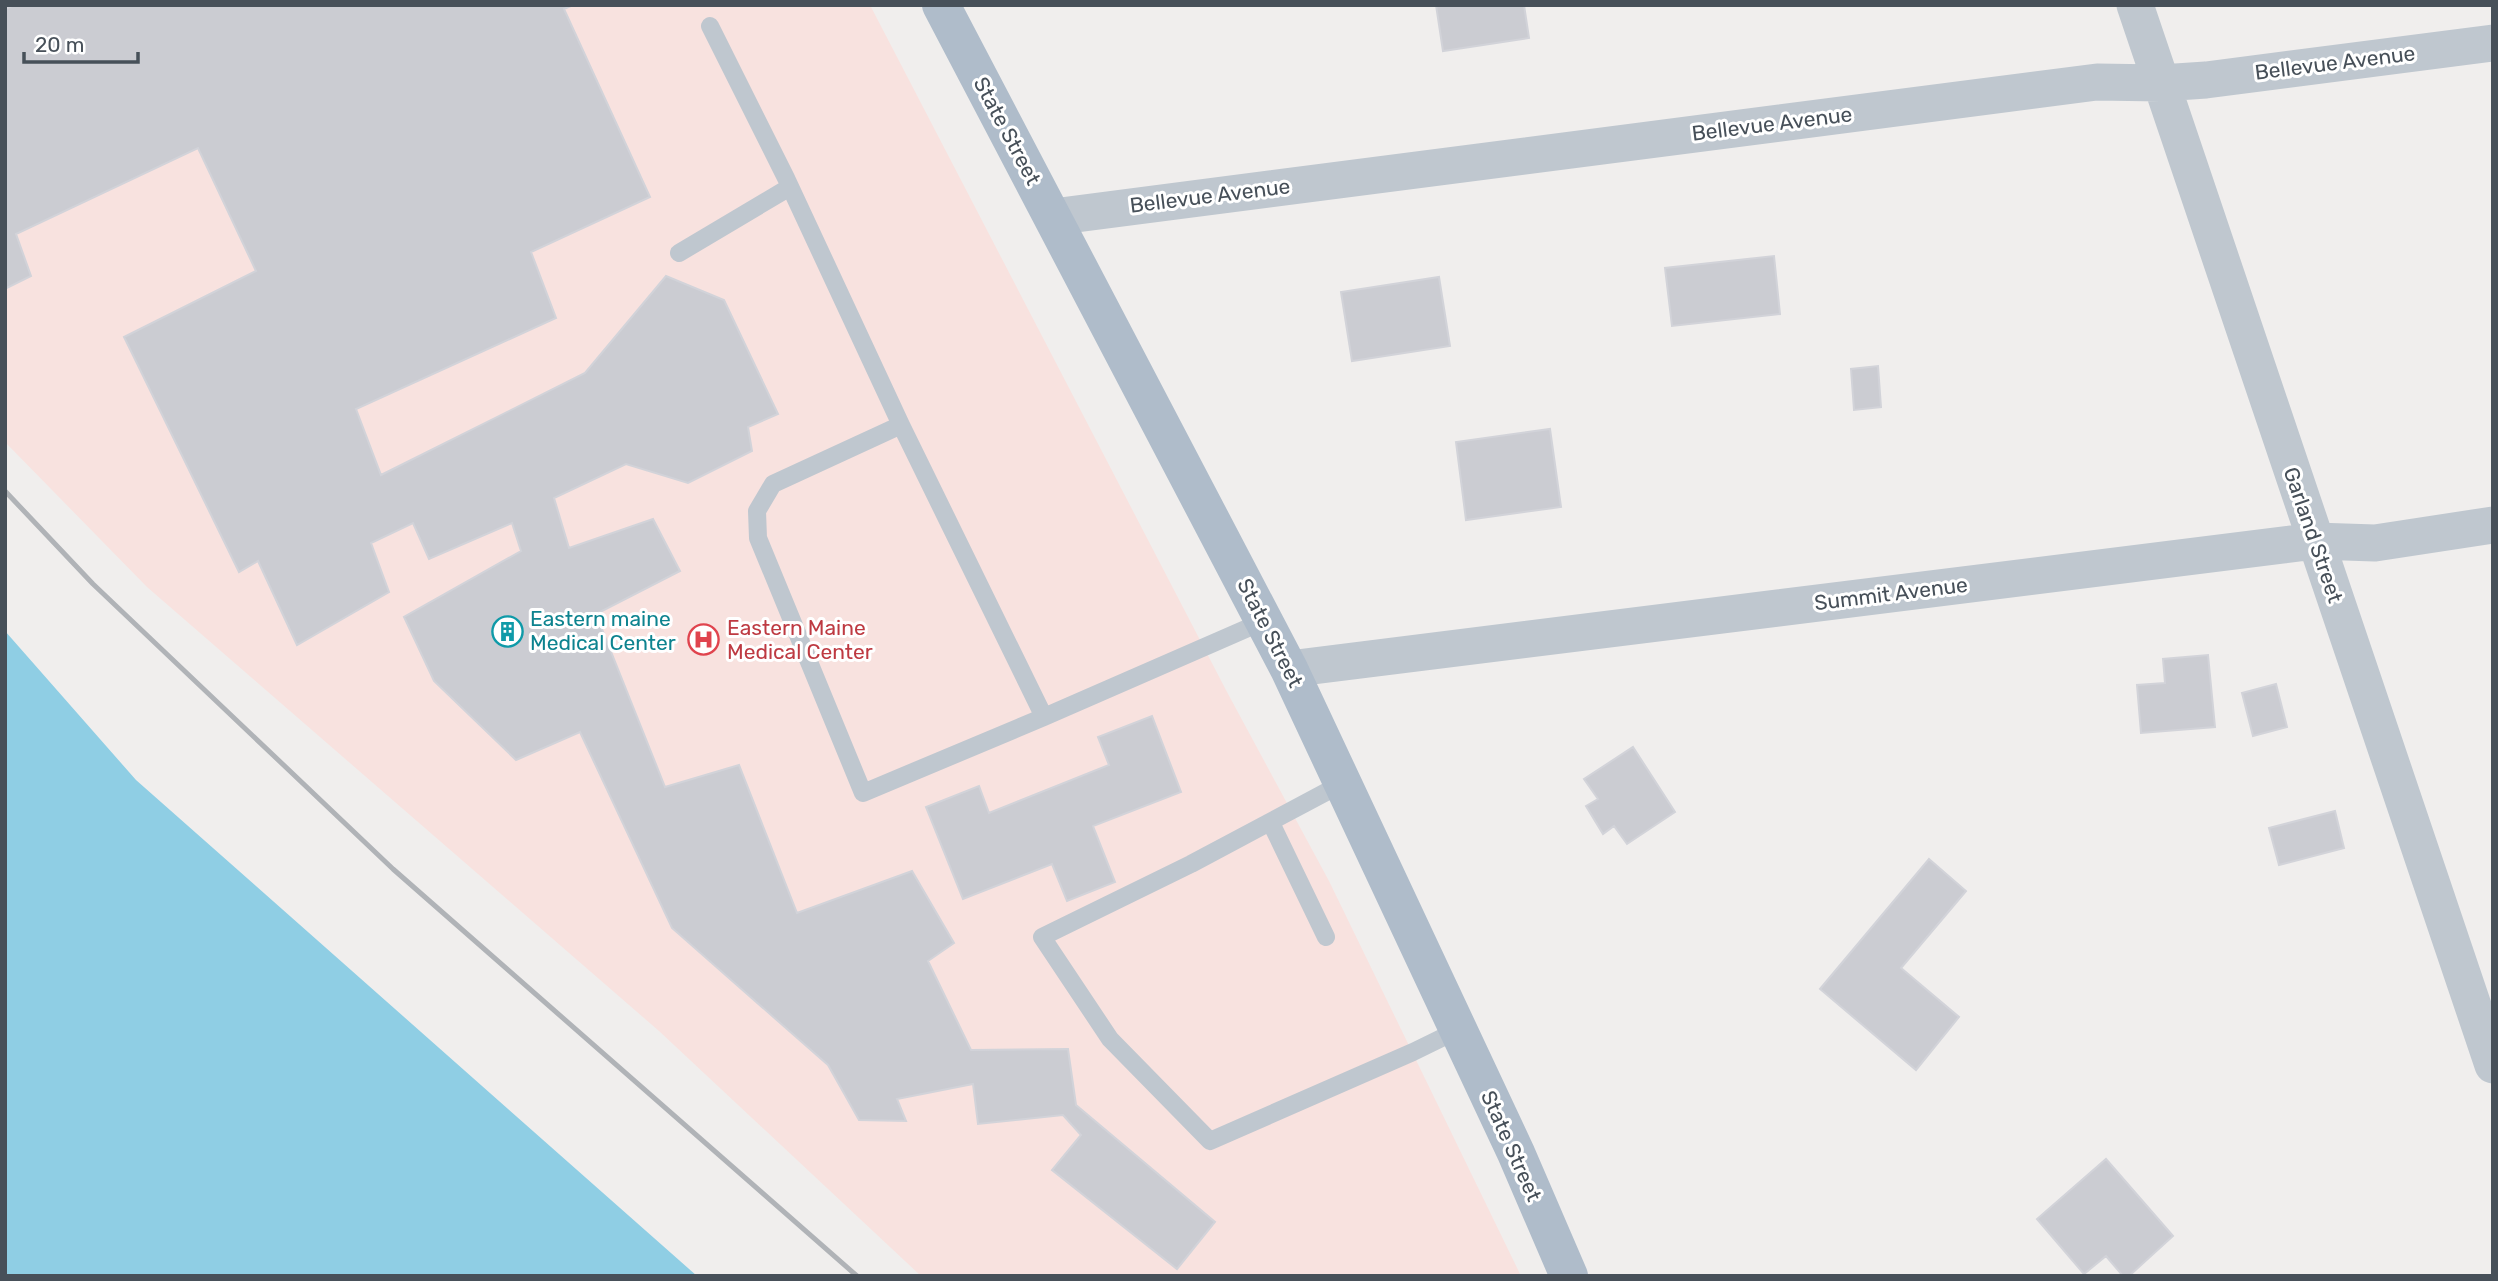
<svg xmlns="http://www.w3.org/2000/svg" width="2498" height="1281" viewBox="0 0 2498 1281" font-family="Rubik,sans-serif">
	<rect width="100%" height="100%" fill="#f0eeed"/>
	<path fill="#f8e2df" d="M 5,5 L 870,5 L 1227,692 L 1329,881 L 1521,1276 L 921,1276 L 659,1031 L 147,587 L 5,442 Z"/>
	<path fill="#8fcee4" d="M 5,631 L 136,780 L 697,1276 L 5,1276 Z"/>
	<path fill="#cbccd2" stroke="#d2d3d9" stroke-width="2" d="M 14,5 L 573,5 L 564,9 L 650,197 L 531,252 L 556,318 L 356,409 L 381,475 L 585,373 L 666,276 L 724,300 L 778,414 L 748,427 L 752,451 L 688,483 L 626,464 L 554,498 L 569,548 L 653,519 L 680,571 L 596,614 L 665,787 L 739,765 L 797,913 L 912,871 L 954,943 L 928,961 L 971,1050 L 1068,1049 L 1076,1105 L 1215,1222 L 1177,1269 L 1052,1170 L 1081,1135 L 1063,1115 L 978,1124 L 973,1084 L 897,1099 L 906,1121 L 859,1120 L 828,1065 L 672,928 L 580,732 L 516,760 L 434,681 L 404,617 L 521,551 L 512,523 L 429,559 L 413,523 L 371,543 L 389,592 L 297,645 L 258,561 L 239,572 L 124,337 L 256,271 L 198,148 L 16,234 L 31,276 L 5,289 L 5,9 Z
		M 1436,5 L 1524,5 L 1529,38 L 1443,51 Z
		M 1774,256 L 1780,314 L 1672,326 L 1665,268 Z
		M 1439,277 L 1450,346 L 1352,361 L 1341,292 Z
		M 1878,366 L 1881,407 L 1854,410 L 1851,369 Z
		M 1550,429 L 1561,507 L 1466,520 L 1456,442 Z
		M 2208,655 L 2215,727 L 2141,733 L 2137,685 L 2165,683 L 2163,659 Z
		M 2276,684 L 2287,727 L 2253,736 L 2242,693 Z
		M 1152,716 L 1181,792 L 1093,826 L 1115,882 L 1067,901 L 1052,864 L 963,899 L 926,807 L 979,786 L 989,813 L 1109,765 L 1098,737 Z
		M 1633,747 L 1675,812 L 1627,844 L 1614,826 L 1603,834 L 1586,806 L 1598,799 L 1584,779 Z
		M 2335,811 L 2344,848 L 2279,865 L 2269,828 Z
		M 1929,859 L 1966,891 L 1901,968 L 1959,1017 L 1916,1070 L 1820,989 Z
		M 2106,1159 L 2173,1236 L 2129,1276 L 2123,1276 L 2106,1256 L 2084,1274 L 2037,1219 Z"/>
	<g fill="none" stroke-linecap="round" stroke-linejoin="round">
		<path stroke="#bfc7cf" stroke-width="18" d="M 710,26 L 786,178 L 901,425 L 1044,717
			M 679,253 L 790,187
			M 901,425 L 773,484 L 757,511 L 758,538 L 863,793 L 1044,717 L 1264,621
			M 1343,783 L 1191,864 L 1042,937 L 1110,1039 L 1210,1141 L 1413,1052 L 1458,1030
			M 1271,823 L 1326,937"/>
		<path stroke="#bfc7cf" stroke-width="37" d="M 2135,5 L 2493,1065
			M 1053,217 L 2097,82 L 2161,83 L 2206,80 L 2493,43
			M 1289,669 L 2315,541 L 2375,543 L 2493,525"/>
		<path stroke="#afbcca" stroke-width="38" d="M 941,5 L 1289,669 L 1516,1153 L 1569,1276"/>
		<path stroke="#b0b3b7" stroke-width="5" d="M 5,491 L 93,584 L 393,869 L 857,1276"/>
	</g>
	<defs>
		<symbol id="building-ring" viewBox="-11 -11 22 22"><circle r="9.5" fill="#fff" stroke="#0f9aa8" stroke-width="1.5"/><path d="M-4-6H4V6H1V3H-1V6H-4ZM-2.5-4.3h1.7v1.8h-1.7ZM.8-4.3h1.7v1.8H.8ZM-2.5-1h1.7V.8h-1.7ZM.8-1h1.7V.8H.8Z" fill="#0f9aa8"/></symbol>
		<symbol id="hospital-ring" viewBox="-11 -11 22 22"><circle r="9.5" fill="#fff" stroke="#e0444e" stroke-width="1.5"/><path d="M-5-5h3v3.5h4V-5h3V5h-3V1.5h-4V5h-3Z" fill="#e0444e"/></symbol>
	</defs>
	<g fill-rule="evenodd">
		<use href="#building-ring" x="490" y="614" width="35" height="35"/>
		<use href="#hospital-ring" x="686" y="622" width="35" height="35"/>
	</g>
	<g text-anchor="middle" stroke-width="6" stroke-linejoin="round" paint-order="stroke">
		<g font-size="21" fill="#475059" stroke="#fff">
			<text transform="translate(2335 63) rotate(-7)" y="7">Bellevue Avenue</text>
			<text transform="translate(1772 124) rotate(-7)" y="7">Bellevue Avenue</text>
			<text transform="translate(1007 131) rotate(62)" y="7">State Street</text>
			<text transform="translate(1210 196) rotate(-7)" y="7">Bellevue Avenue</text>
			<text transform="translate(2313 535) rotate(71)" y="7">Garland Street</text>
			<text transform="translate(1891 594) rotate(-7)" y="7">Summit Avenue</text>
			<text transform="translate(1270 633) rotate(63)" y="7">State Street</text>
			<text transform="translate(1511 1146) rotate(66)" y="7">State Street</text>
		</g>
		<g font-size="21" fill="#0d838f" stroke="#fff" text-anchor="start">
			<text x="530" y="626">Eastern maine<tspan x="530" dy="24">Medical Center</tspan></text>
		</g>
		<g font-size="21" fill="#be3a42" stroke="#fff" text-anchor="start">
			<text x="727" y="635">Eastern Maine<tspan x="727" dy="24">Medical Center</tspan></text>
		</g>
	</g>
	<rect width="2498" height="1281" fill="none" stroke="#475059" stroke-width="14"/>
	<path d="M24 52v10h114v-10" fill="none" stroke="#475059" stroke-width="3.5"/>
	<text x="35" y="52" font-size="21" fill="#475059" stroke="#ffffff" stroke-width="5" paint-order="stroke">20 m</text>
</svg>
